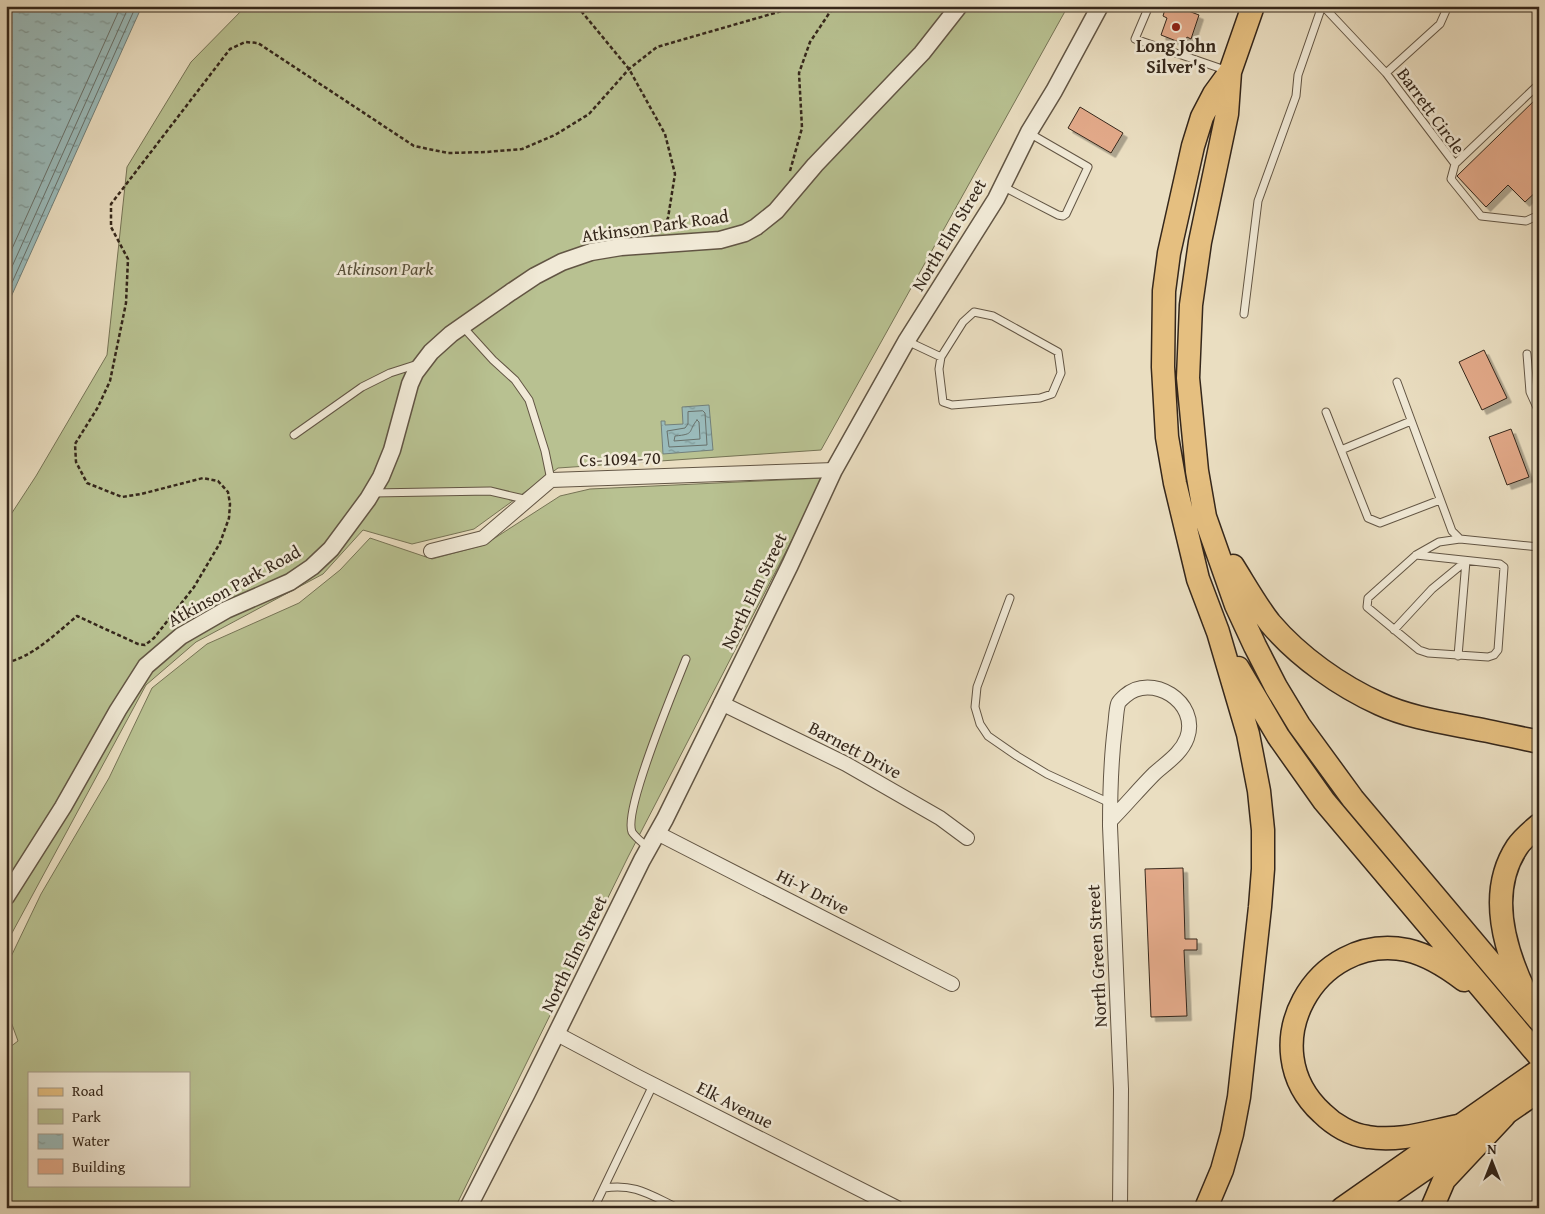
<svg xmlns="http://www.w3.org/2000/svg" width="1545" height="1214" viewBox="0 0 1545 1214" font-family="'Gentium Book Plus',serif">
	<defs>
		<pattern id="water-ripples" width="26" height="14" patternUnits="userSpaceOnUse" patternTransform="scale(1.25)"><rect width="26" height="14" fill="#9abbbb"/><path d="M2 4q2-2 4 0t4 0M15 11q2-2 4 0t4 0" fill="none" stroke="#7e9897"/></pattern>
		<filter id="shadow"><feDropShadow dx="4.5" dy="4.5" stdDeviation="0" flood-color="#0004"/></filter>
	</defs>
	<rect width="100%" height="100%" fill="#eadec1"/>
	<filter id="stains"><feTurbulence type="fractalNoise" baseFrequency=".004" numOctaves="4"/><feColorMatrix values="0 0 0 0 .2 0 0 0 0 .09 0 0 0 0 .02 0 0 0 .5 -.17"/></filter>
	<radialGradient id="worn" r=".72"><stop offset=".6" stop-color="#630" stop-opacity="0"/><stop offset="1" stop-color="#630" stop-opacity=".3"/></radialGradient>
	<path fill="#b8c191" stroke="#767456" fill-rule="evenodd" d="M 246,6 L 1068,6 L 821,450 L 558,468 L 474,529 L 412,544 L 363,530 L 323,574 L 196,642 L 146,685 L 6,944 L 6,522 L 36,476 L 107,355 L 127,167 L 191,62 Z
		M 824,478 L 628,857 L 455,1208 L 6,1208 L 6,1050 L 18,1041 L 6,1008 L 6,967 L 41,894 L 109,778 L 152,688 L 207,644 L 299,603 L 340,570 L 370,538 L 432,559 L 484,545 L 560,496 L 590,489 ZM 29,1073 L 189,1073 L 189,1185 L 29,1185 Z"/>
	<path fill="url(#water-ripples)" stroke="#72807b" d="M 6,6 L 142,6 L 6,308 Z
		M 709,405 L 713,450 L 663,454 L 661,421 L 665,421 L 665,425 L 683,424 L 682,407 Z"/>
	<g fill="none" stroke-linecap="round" stroke-linejoin="round">
		<path stroke="#68716b" stroke-width="1" d="M 6,262 L 121,6
			M 6,280 L 129,6
			M 6,296 L 136,6
			M 703,411 L 705,413 L 707,445 L 669,447 L 667,431 L 685,428 L 688,424 L 688,412 Z
			M 697,420 L 699,422 L 700,439 L 674,441 L 675,436 C 696,434 687,432 697,420 Z"/>
	</g>
	<path fill="#e3aa8a" stroke="#35271b" filter="url(#shadow)" d="M 1166,6 L 1175,6 L 1199,15 L 1191,39 L 1187,37 L 1184,44 L 1161,35 L 1167,18 L 1163,16 Z
		M 1539,96 L 1539,189 L 1525,202 L 1508,185 L 1486,207 L 1457,176 Z
		M 1080,107 L 1123,133 L 1111,153 L 1068,128 Z
		M 1484,350 L 1507,398 L 1482,410 L 1459,362 Z
		M 1511,429 L 1529,477 L 1507,485 L 1489,437 Z
		M 1183,868 L 1185,939 L 1197,939 L 1197,950 L 1184,950 L 1187,1016 L 1151,1017 L 1145,869 Z"/>
	<g fill="none" stroke-linecap="round" stroke-linejoin="round">
		<defs>
			<path id="service" d="M 1149,6 L 1135,39 L 1228,71
				M 1323,6 L 1386,73 L 1455,164 L 1451,179 L 1481,216 L 1526,221 L 1539,215
				M 1386,73 L 1440,24 L 1448,6
				M 1455,164 L 1539,84
				M 1002,186 L 1058,215 L 1063,216 L 1066,214 L 1088,167 L 1029,133
				M 1244,314 L 1258,201 L 1296,96 L 1298,75 L 1322,6
				M 463,327 L 493,360 L 515,380 L 529,400 L 545,451 L 551,480
				M 907,341 L 941,357 L 939,369 L 943,402 L 952,405 L 1040,398 L 1052,394 L 1061,373 L 1058,352 L 993,316 L 974,312 L 963,322 L 941,357
				M 1527,354 L 1530,392 L 1539,412
				M 1397,382 L 1452,531 L 1460,539 L 1539,547
				M 1326,412 L 1368,518 L 1380,523 L 1440,500
				M 294,435 L 362,387 L 390,373 L 418,364
				M 1341,450 L 1411,421
				M 372,493 L 490,491 L 528,500
				M 1416,555 L 1500,564 L 1504,567 L 1498,650 L 1494,655 L 1488,657 L 1428,653 L 1419,650 L 1367,607 L 1368,598 L 1416,555 L 1439,542 L 1460,539
				M 1010,598 L 977,687 L 975,707 L 980,724 L 988,736 L 1017,756 L 1047,774 L 1110,803
				M 1394,630 L 1432,589 L 1466,561
				M 1458,656 L 1466,561
				M 648,848 C 644,844 635,837 632,832 C 623,810 675,687 686,659
				M 604,1188 C 635,1183 650,1195 678,1208
				M 594,1208 L 653,1085"/>
			<path id="minor" d="M 431,551 L 483,538 L 551,480 L 834,470
				M 721,703 L 846,764 L 940,818 L 967,838
				M 1110,821 C 1125,806 1139,789 1154,774 C 1166,763 1181,754 1187,738 C 1200,702 1151,672 1125,696 C 1123,698 1119,701 1118,704 C 1116,711 1116,720 1115,727 C 1111,759 1110,793 1110,826 L 1121,1089 L 1120,1208
				M 657,833 L 952,984
				M 557,1034 L 638,1077 L 897,1208"/>
			<path id="tertiary" d="M 6,897 L 63,807 L 118,710 L 146,666 L 181,636 L 226,610 L 290,582 L 312,567 L 331,549 L 368,499 L 381,477 L 392,450 L 410,384 L 415,373 L 431,352 L 451,334 L 511,292 L 535,276 L 562,262 L 591,252 L 621,247 L 720,240 L 745,233 L 756,227 L 776,211 L 815,165 L 922,53 L 959,6
				M 468,1208 L 526,1095 L 642,860 L 665,819 L 790,565 L 834,470 L 907,340 L 996,199 L 1029,132 L 1054,91 L 1100,6"/>
			<path id="primary" d="M 1342,1208 L 1539,1070
				M 1369,1208 L 1539,1091"/>
			<path id="trunk" d="M 1253,6 L 1230,72 L 1227,114 L 1200,242 L 1191,305 L 1188,378 L 1197,471 L 1205,517 L 1236,605 L 1255,646 L 1276,687 L 1299,725 L 1353,799 L 1539,1020
				M 1233,566 C 1245,585 1256,605 1270,623 C 1299,657 1340,686 1380,704 C 1408,717 1441,722 1472,728 C 1494,732 1516,737 1539,742
				M 1238,668 L 1278,736 L 1324,801 L 1539,1056
				M 1525,992 C 1504,948 1488,891 1517,847 C 1523,838 1531,832 1539,825
				M 1458,1126 C 1428,1132 1400,1142 1368,1137 C 1351,1135 1334,1125 1322,1113 C 1251,1048 1315,932 1407,950 C 1429,955 1447,967 1464,980
				M 1206,1208 L 1222,1170 L 1232,1134 L 1239,1097 L 1260,907 L 1263,869 L 1263,830 L 1259,791 L 1248,734 L 1218,632 L 1198,579 L 1175,483 L 1167,437 L 1163,367 L 1164,291 L 1169,253 L 1193,146 L 1202,117 L 1214,94 L 1230,72
				M 1432,1208 L 1444,1180 L 1504,1116"/>
		</defs>
		<use href="#service" stroke="#625544" stroke-width="9"/>
		<use href="#minor" stroke="#625544" stroke-width="16"/>
		<use href="#tertiary" stroke="#625544" stroke-width="19"/>
		<use href="#primary" stroke="#35271b" stroke-width="24"/>
		<use href="#trunk" stroke="#35271b" stroke-width="25"/>
		<path stroke="#35271b" stroke-width="2.5" stroke-dasharray="4 2.5" stroke-linecap="butt" d="M 577,6 L 629,69 L 665,134 L 675,174 L 668,218 L 661,231
			M 790,171 L 802,128 L 799,73 L 810,42 L 834,6
			M 6,662 C 29,660 59,631 77,616 L 138,644 L 145,645 L 154,638 L 194,587 L 220,543 L 229,518 L 230,504 L 228,492 L 218,481 L 203,478 L 141,494 L 122,497 L 87,483 L 76,462 L 75,444 L 98,407 L 110,381 L 126,303 L 128,259 L 111,227 L 111,204 L 230,49 L 245,42 L 258,43 L 414,146 L 448,153 L 486,152 L 522,149 L 555,135 L 589,114 L 629,69 L 657,47 L 799,6"/>
		<use href="#service" stroke="#f1ead7" stroke-width="7"/>
		<use href="#minor" stroke="#f1ead7" stroke-width="14"/>
		<use href="#tertiary" stroke="#f1ead7" stroke-width="16"/>
		<use href="#primary" stroke="#e5bf80" stroke-width="21"/>
		<use href="#trunk" stroke="#e5bf80" stroke-width="22"/>
	</g>
	<circle fill="#8f2418" stroke="#f1ead7" stroke-width="2" cx="1176" cy="27" r="5"/>
	<g text-anchor="middle" stroke-width="5" stroke-linejoin="round" paint-order="stroke">
		<g font-size="18" font-weight="bold" fill="#35271b" stroke="#f1ead7">
			<text x="1176" y="52">Long John<tspan x="1176" dy="21">Silver's</tspan></text>
		</g>
		<g font-size="18" fill="#35271b" stroke="#f1ead7">
			<text transform="translate(1431 111) rotate(54)" y="6">Barrett Circle</text>
			<text transform="translate(655 226) rotate(-8)" y="6">Atkinson Park Road</text>
			<text transform="translate(949 235) rotate(-59)" y="6">North Elm Street</text>
			<text transform="translate(620 459) rotate(-2)" y="6">Cs-1094-70</text>
			<text transform="translate(234 586) rotate(-29)" y="6">Atkinson Park Road</text>
			<text transform="translate(754 591) rotate(-64)" y="6">North Elm Street</text>
			<text transform="translate(855 750) rotate(28)" y="6">Barnett Drive</text>
			<text transform="translate(813 892) rotate(27)" y="6">Hi-Y Drive</text>
			<text transform="translate(574 954) rotate(-64)" y="6">North Elm Street</text>
			<text transform="translate(1097 956) rotate(-93)" y="6">North Green Street</text>
			<text transform="translate(735 1105) rotate(27)" y="6">Elk Avenue</text>
		</g>
		<g font-size="18" font-style="italic" fill="#564e38" stroke="#f1ead7">
			<text x="385" y="275">Atkinson Park</text>
		</g>
	</g>
	<rect width="1545" height="1214" fill="none" stroke="#eadec1" stroke-width="25"/>
	<rect x="8" y="8" width="1530" height="1199" fill="none" stroke="#35271b" stroke-width="2.5"/>
	<rect x="12" y="12" width="1520" height="1189" fill="none" stroke="#35271b"/>
	<rect x="28" y="1072" width="162" height="115" fill="#f1ead7" stroke="#a69c8c"/>
	<rect x="38" y="1088" width="25" height="8" fill="#e5bf80" stroke="#a69c8c"/>
	<text x="72" y="1096" font-size="15" fill="#35271b">Road</text>
	<rect x="38" y="1109" width="25" height="15" fill="#b8c191" stroke="#a69c8c"/>
	<text x="72" y="1122" font-size="15" fill="#35271b">Park</text>
	<rect x="38" y="1134" width="25" height="15" fill="url(#water-ripples)" stroke="#a69c8c"/>
	<text x="72" y="1146" font-size="15" fill="#35271b">Water</text>
	<rect x="38" y="1159" width="25" height="15" fill="#e3aa8a" stroke="#a69c8c"/>
	<text x="72" y="1172" font-size="15" fill="#35271b">Building</text>
	<g transform="translate(1492 1162)" stroke="#f1ead7" stroke-width="4" paint-order="stroke">
	<path d="M0-4L9 19L0 12L-9 19Z" fill="#35271b"/>
	<text y="-8" font-size="14" font-weight="bold" text-anchor="middle" fill="#35271b">N</text>
	</g>
	<rect width="100%" height="100%" filter="url(#stains)"/>
	<rect width="100%" height="100%" fill="url(#worn)"/>
</svg>
